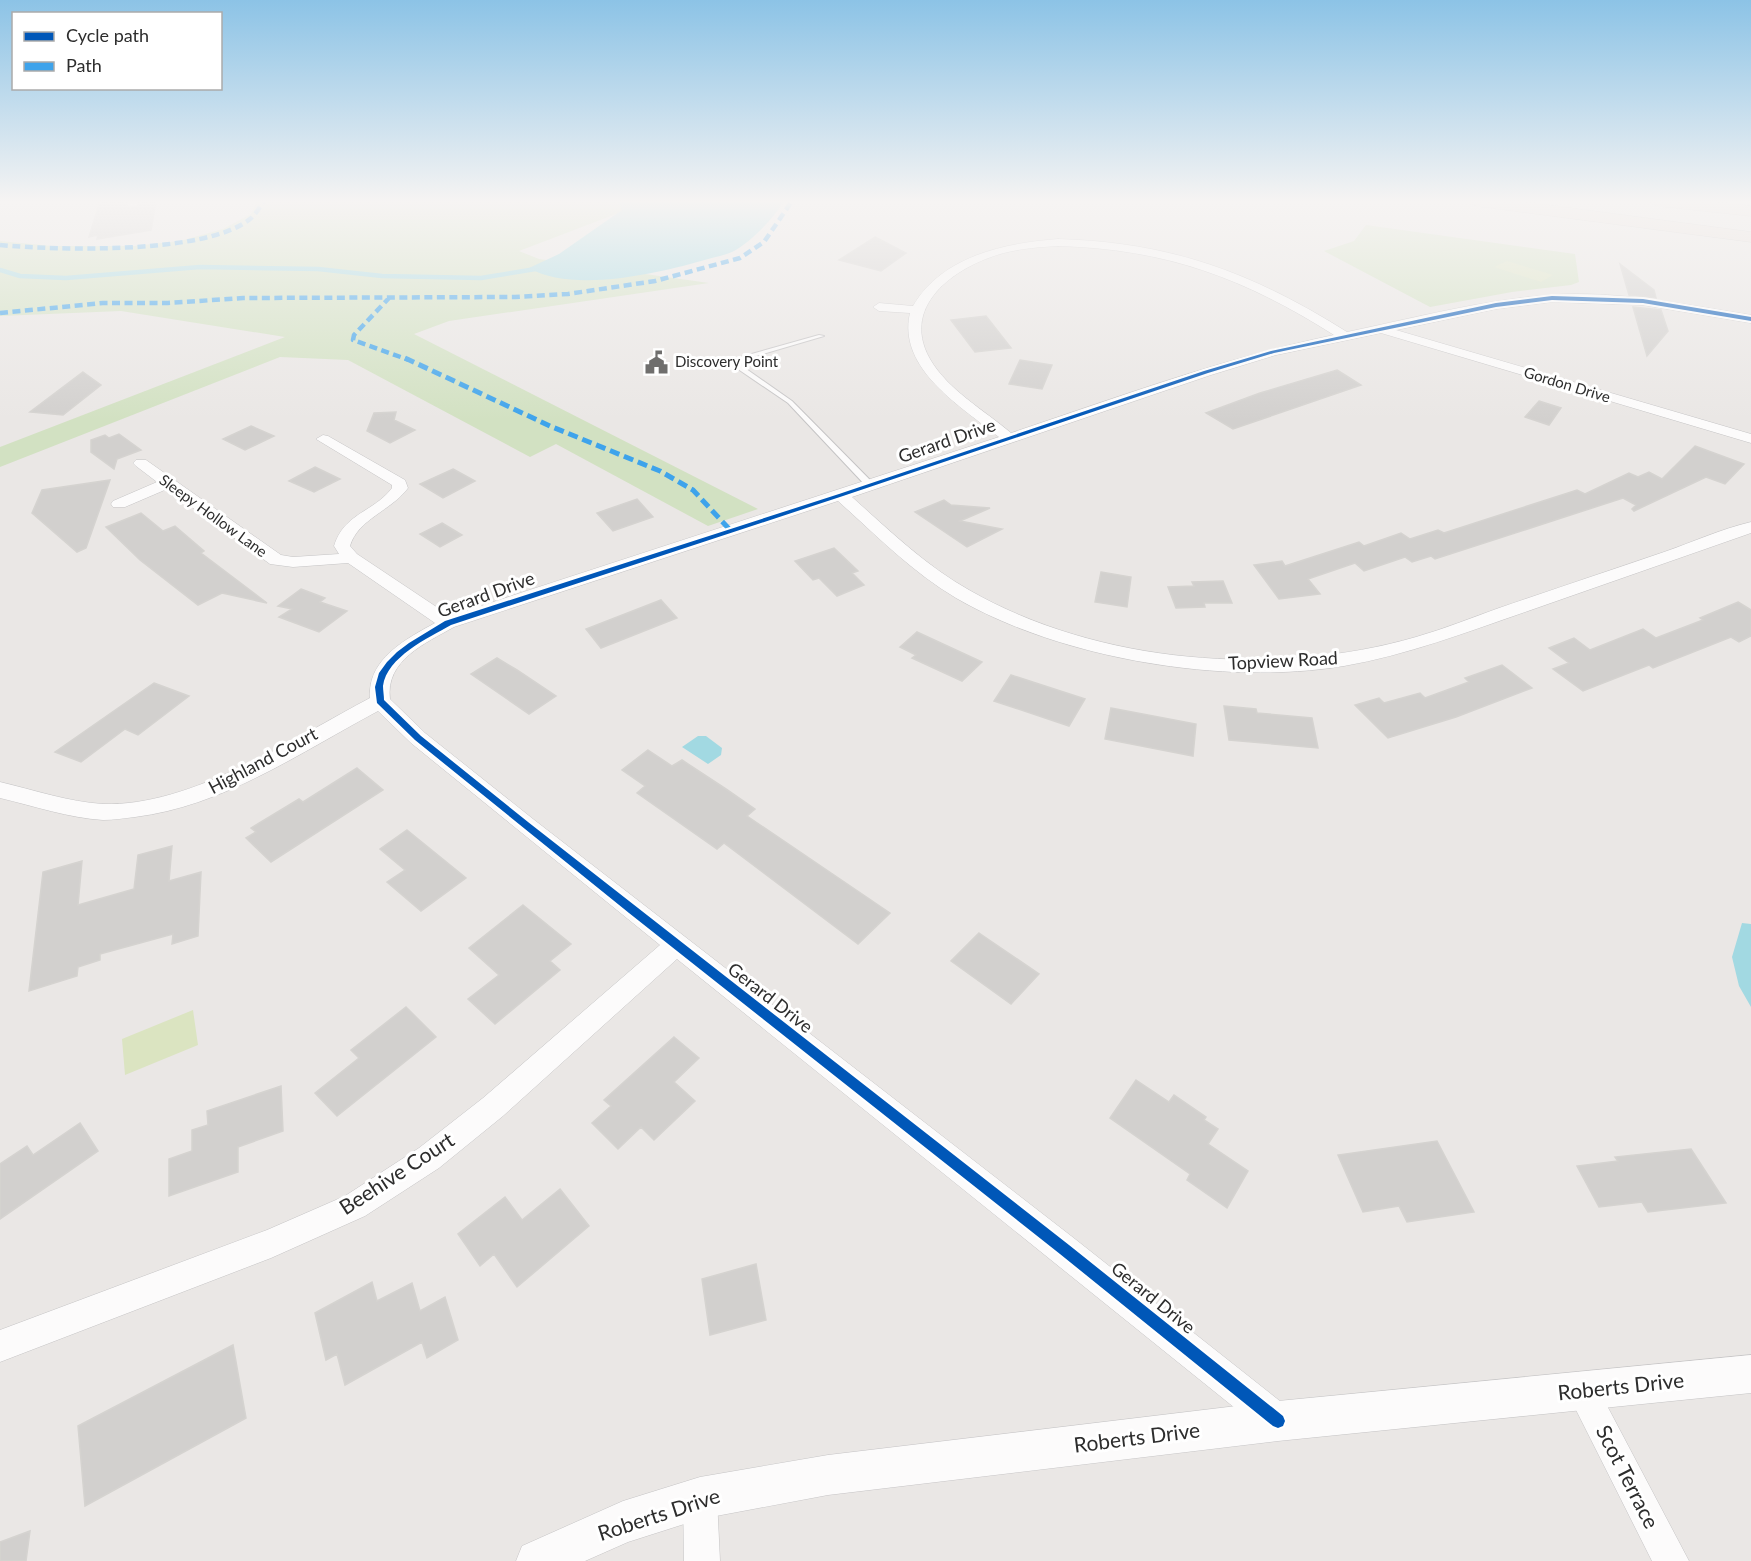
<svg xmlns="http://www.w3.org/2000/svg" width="1751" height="1561" viewBox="0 0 1751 1561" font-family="Lato,sans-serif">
	<rect width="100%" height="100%" fill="#eae7e5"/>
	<path fill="#d2e1c2" d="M 257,201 L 650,201 L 519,251 L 539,259 L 709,283 L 449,321 L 414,334 L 758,509 L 708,526 L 556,444 L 530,457 L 348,360 L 280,357 L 0,467 L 0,447 L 285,337 L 121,311 L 0,316 L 0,241 L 52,246 L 134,246 L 180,241 L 223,229 L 251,214 Z
		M 1366,225 L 1575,254 L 1579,282 L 1571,285 L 1512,292 L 1430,307 L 1324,251 L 1354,241 Z"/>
	<path fill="#dbe4c1" d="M 1507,261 L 1553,275 L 1541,282 L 1494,267 Z
		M 193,1010 L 198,1045 L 125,1075 L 122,1039 Z"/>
	<path fill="#a2d9e2" d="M 618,201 L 784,201 C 774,218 750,243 732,252 C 722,256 711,258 701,261 C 655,274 572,293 529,268 L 559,254 L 622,210 Z
		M 698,736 L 706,736 L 722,748 L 721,755 L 708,764 L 682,747 Z
		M 1742,923 L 1751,924 L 1751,1007 L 1739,986 L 1732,957 Z"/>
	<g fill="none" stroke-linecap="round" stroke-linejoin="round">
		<path stroke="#a2d9e2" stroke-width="4.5" d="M 0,270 L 20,276 L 66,278 L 200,267 L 318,269 L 382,276 L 481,278 L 542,268"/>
	</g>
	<path fill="#d2d0ce" stroke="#d5d3d0" stroke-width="1.5" d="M 100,201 L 124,201 L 129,209 L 140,206 L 139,201 L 156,201 L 151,230 L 97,239 L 98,235 L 89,237 Z
		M 875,237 L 906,253 L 881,271 L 839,260 Z
		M 1620,264 L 1654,290 L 1656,298 L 1629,295 Z
		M 1633,307 L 1661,310 L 1668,331 L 1647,356 Z
		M 986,316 L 1011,348 L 975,352 L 951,320 Z
		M 1020,360 L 1052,365 L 1042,389 L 1009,384 Z
		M 1337,370 L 1361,385 L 1233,429 L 1206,413 L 1260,393 Z
		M 83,372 L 101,385 L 63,415 L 30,412 Z
		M 1539,401 L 1561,408 L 1549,425 L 1525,417 Z
		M 396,412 L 394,420 L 415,430 L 390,443 L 367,431 L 374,413 Z
		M 251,426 L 274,436 L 245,450 L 223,439 Z
		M 119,434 L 141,450 L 117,459 L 114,469 L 91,452 L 91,440 L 105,435 L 109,438 Z
		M 1695,446 L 1744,464 L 1725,484 L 1706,477 L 1634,511 L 1632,509 L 1636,505 L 1623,498 L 1435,559 L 1431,556 L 1412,562 L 1405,557 L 1364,571 L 1355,563 L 1308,579 L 1320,594 L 1279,599 L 1254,565 L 1282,561 L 1285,566 L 1359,542 L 1364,546 L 1401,533 L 1410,539 L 1438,530 L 1444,533 L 1577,490 L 1585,494 L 1629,473 L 1638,477 L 1649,472 L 1662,479 Z
		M 315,467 L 340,479 L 314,492 L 289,481 Z
		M 453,469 L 475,481 L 443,498 L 420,484 Z
		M 110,480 L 86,548 L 77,552 L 32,513 L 42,490 Z
		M 637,499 L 653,517 L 613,531 L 597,513 Z
		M 944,500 L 951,505 L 990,508 L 960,521 L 1002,529 L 967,547 L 915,512 Z
		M 141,513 L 163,531 L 175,526 L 204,551 L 201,553 L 267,603 L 222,593 L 198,605 L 140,560 L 106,527 Z
		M 442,523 L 462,535 L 440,547 L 420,534 Z
		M 834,548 L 858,571 L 852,573 L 864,585 L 837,596 L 819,578 L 813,580 L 795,561 Z
		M 1101,572 L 1131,577 L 1127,607 L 1095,602 Z
		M 1223,581 L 1232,603 L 1204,603 L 1205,607 L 1176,608 L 1168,587 L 1194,586 L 1192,582 Z
		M 301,589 L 325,598 L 320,602 L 347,611 L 319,632 L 279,617 L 292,609 L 278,606 Z
		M 661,600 L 677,618 L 601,648 L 586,629 Z
		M 1738,602 L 1751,610 L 1751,636 L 1739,642 L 1731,637 L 1653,668 L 1649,665 L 1583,691 L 1553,669 L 1569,663 L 1549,648 L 1574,638 L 1590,650 L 1643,629 L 1656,638 L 1703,620 L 1700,618 Z
		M 917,632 L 982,662 L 962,681 L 912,658 L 916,655 L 900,647 Z
		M 497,658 L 517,670 L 556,696 L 529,714 L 471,674 Z
		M 1502,665 L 1532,688 L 1456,717 L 1388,738 L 1355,705 L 1379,698 L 1384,703 L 1420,693 L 1425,698 L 1469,682 L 1465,678 Z
		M 1011,675 L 1085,699 L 1069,726 L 994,701 Z
		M 154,683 L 189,696 L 138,735 L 125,729 L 81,762 L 55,752 Z
		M 1224,706 L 1256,709 L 1257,713 L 1312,718 L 1318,748 L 1229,740 Z
		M 1111,708 L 1196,724 L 1193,756 L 1105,739 Z
		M 648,750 L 672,766 L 682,760 L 726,789 L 755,809 L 747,816 L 890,913 L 858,944 L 724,843 L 717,849 L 637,793 L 645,786 L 622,770 Z
		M 357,768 L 383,790 L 271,862 L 246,838 L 256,832 L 251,828 L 299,799 L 303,802 Z
		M 407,830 L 466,878 L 421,911 L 387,882 L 405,870 L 380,849 Z
		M 172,846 L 169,881 L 201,872 L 198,936 L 172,944 L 173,934 L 100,954 L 100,960 L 78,967 L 77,976 L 29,991 L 43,872 L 82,861 L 78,905 L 134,889 L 138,855 Z
		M 523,905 L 571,944 L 550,961 L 560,970 L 495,1024 L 468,999 L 499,975 L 469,948 Z
		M 979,933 L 1039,974 L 1011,1004 L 951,961 Z
		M 406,1007 L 436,1037 L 337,1116 L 315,1093 L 359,1058 L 351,1050 Z
		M 674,1037 L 699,1058 L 674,1082 L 695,1101 L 654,1140 L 641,1127 L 618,1149 L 592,1123 L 611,1106 L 604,1100 Z
		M 1136,1080 L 1169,1102 L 1174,1095 L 1206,1117 L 1204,1120 L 1218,1129 L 1208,1144 L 1248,1171 L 1227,1208 L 1187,1180 L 1190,1174 L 1110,1118 Z
		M 281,1086 L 283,1131 L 238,1147 L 238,1172 L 169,1196 L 169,1159 L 192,1151 L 192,1130 L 208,1125 L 207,1111 Z
		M 80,1123 L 98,1151 L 0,1219 L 0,1164 L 27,1146 L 33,1155 Z
		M 1437,1141 L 1474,1212 L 1407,1222 L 1399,1206 L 1363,1212 L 1338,1155 Z
		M 1691,1149 L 1726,1203 L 1648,1212 L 1642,1202 L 1599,1207 L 1577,1166 L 1618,1161 L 1615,1157 Z
		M 560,1189 L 589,1226 L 517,1287 L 494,1254 L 480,1266 L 458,1234 L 505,1197 L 522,1220 Z
		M 756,1264 L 766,1320 L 710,1335 L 702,1279 Z
		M 372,1282 L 377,1301 L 412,1283 L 420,1311 L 445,1297 L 458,1340 L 427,1358 L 422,1342 L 345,1385 L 337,1354 L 326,1360 L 315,1313 Z
		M 233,1345 L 246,1418 L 85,1506 L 78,1426 Z
		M 30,1531 L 26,1561 L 0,1561 L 0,1542 Z"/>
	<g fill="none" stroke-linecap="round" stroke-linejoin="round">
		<defs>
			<path id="service" d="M 819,335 L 824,336 L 746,359 L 742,366 L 792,401 L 873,483 L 873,487 L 867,487 L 788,403 L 735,367 L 741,357 Z"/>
			<path id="minor" d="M 126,201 L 136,201 L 138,205 L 129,207 Z
				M 1058,239 C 1171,242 1253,273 1347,332 C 1414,318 1482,300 1550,295 C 1616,290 1686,305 1751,315 L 1751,323 L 1643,305 L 1552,302 L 1496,309 L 1396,330 L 1751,434 L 1751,443 L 1381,333 L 1276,355 L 1211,375 L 852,497 C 889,530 926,566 969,590 C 1098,664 1275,678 1416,637 C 1444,629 1471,618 1499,608 C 1554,589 1609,571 1664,552 C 1693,542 1721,529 1751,522 L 1751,533 C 1677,559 1602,585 1528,611 C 1467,632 1407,655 1344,666 C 1225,686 1061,659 956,598 C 912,572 876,535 838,501 L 454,627 C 426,643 385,660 390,699 L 425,733 L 533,819 L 1075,1239 L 1290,1409 L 1294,1421 L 1290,1433 L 1278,1437 L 1266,1433 L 677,959 L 503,1116 L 439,1168 L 365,1216 L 271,1258 L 0,1362 L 0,1330 L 267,1230 L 345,1196 L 419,1148 L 483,1098 L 660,945 L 411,743 L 378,711 C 301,752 224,806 135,817 C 125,818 114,820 103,820 C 69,818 34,806 0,798 L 0,782 C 34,790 69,802 103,804 C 191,807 294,738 370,698 C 367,659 406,639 435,623 L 348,563 L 293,567 L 270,564 L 167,489 L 125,507 L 113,507 L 111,504 L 113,501 L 157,482 L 136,466 L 133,463 L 136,460 L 146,460 L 281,555 L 293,557 L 339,554 L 334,546 C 344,513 374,512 392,488 L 392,485 L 316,439 L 323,435 L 328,436 L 405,480 L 408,488 C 391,511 358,519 350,546 L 357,554 L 450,616 L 999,437 C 962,407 897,369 910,313 L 879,311 L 873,307 L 879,303 L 913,306 C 942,256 1005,243 1058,239 ZM 1058,246 C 1166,249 1244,278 1334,335 C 1224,358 1118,397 1011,433 C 984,410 948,390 930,359 C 898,303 961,263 1008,252 C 1025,248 1041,247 1058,246 Z
				M 1583,1376 L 1594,1381 L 1689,1561 L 1652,1561 L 1567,1392 L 1572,1381 Z
				M 700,1481 L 712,1486 L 717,1498 L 720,1561 L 684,1561 L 683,1498 L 688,1486 Z"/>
			<path id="tertiary" d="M 1751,1355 L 1751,1393 L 1278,1441 L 828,1495 L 700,1519 L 628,1542 L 585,1561 L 516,1561 L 522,1546 L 623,1501 L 700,1477 L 828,1455 L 1278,1401 Z"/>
			<path id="motorway" d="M 1468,201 L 1517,201 L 1751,232 L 1751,242 L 1476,206 Z
				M 1649,201 L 1707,201 L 1751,206 L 1751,216 L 1657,206 Z"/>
		</defs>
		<use href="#service" stroke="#c5c4c5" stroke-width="2"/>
		<use href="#minor" stroke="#c5c4c5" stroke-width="1"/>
		<use href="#tertiary" stroke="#c5c4c5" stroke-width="1"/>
		<use href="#motorway" stroke="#c6c4c3" stroke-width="1"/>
		<use href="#service" fill="#fcfbfb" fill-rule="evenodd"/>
		<use href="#minor" fill="#fcfbfb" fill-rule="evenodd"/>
		<use href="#tertiary" fill="#fcfbfb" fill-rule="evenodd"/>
		<use href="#motorway" fill="#e7ddd7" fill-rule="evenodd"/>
		<path stroke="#3ea3eb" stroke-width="4.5" stroke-dasharray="8 4.5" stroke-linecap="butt" d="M 0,245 C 57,250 205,255 250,219 C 255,215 260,207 264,201
			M 390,297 L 354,335 L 353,340 L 409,360
			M 0,313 L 103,303 L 168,303 L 243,298 L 515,297 L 568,294 L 655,281 L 740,258 L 764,242 L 792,201"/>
		<path stroke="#3ea3eb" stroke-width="5" stroke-dasharray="10 5" stroke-linecap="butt" d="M 405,358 L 550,426 L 660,471 L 693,490 L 731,531"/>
		<defs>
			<path id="cycleway" d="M 1552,296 L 1643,299 L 1751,317 L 1751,321 L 1643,303 L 1552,300 L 1496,307 L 1274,353 L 1208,373 L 843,496 L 451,625 C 428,638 387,657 383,686 C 383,690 384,696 384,700 L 421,736 L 528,822 L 1069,1245 L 1283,1416 L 1285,1421 L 1283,1426 L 1278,1428 L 1273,1426 L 1060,1254 L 629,913 L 415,740 L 377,703 L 375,687 L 379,673 L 387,662 L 397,652 L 409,643 L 445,621 L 839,494 L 1204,371 L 1271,351 L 1496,303 Z"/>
		</defs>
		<use href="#cycleway" stroke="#fff" stroke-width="4"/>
		<use href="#cycleway" fill="#0057b8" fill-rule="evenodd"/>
	</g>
	<linearGradient id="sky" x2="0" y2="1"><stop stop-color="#8cc3e6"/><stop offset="0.48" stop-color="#f6f4f3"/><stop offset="1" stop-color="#f6f4f3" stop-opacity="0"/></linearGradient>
	<rect width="1751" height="420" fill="url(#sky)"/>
	<defs>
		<symbol id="civic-bare" viewBox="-9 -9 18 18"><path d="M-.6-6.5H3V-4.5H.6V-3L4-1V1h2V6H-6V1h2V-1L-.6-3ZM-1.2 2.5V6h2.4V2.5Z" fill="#6f6e6d" stroke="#fff" stroke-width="2.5" paint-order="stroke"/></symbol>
	</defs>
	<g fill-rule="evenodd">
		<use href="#civic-bare" x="640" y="346" width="33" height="33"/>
	</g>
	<g text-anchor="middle" stroke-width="6" stroke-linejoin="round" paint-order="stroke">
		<g font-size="15" fill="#2d2d2d" stroke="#fff" text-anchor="start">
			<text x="675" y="367">Discovery Point</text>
		</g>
		<g font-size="15" fill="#2d2d2d" stroke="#fff">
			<text transform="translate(1567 385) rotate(17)" y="5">Gordon Drive</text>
			<text transform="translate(213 516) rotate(36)" y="5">Sleepy Hollow Lane</text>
		</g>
		<g font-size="18" fill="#2d2d2d" stroke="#fff">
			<text transform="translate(947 441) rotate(-19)" y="6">Gerard Drive</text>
			<text transform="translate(486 595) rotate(-20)" y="6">Gerard Drive</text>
			<text transform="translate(1283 661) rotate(-3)" y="6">Topview Road</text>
			<text transform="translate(263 761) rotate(-28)" y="6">Highland Court</text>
			<text transform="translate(770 998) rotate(38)" y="6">Gerard Drive</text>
			<text transform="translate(1153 1298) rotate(39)" y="6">Gerard Drive</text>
		</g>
		<g font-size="21" fill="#2d2d2d" stroke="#fff">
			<text transform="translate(397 1174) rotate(-33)" y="7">Beehive Court</text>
			<text transform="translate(1621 1387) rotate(-6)" y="7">Roberts Drive</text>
			<text transform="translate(1137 1438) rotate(-7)" y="7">Roberts Drive</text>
			<text transform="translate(1627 1477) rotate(63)" y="7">Scot Terrace</text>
			<text transform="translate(659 1515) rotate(-18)" y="7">Roberts Drive</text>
		</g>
	</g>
	<rect x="12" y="12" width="210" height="78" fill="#ffffff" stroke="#ababab" stroke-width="1.5"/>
	<rect x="24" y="32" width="30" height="9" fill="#0057b8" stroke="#ababab" stroke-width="1.5"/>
	<text x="66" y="42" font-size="18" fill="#2d2d2d">Cycle path</text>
	<rect x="24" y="62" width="30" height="9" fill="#3ea3eb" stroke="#ababab" stroke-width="1.5"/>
	<text x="66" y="72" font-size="18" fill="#2d2d2d">Path</text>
</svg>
